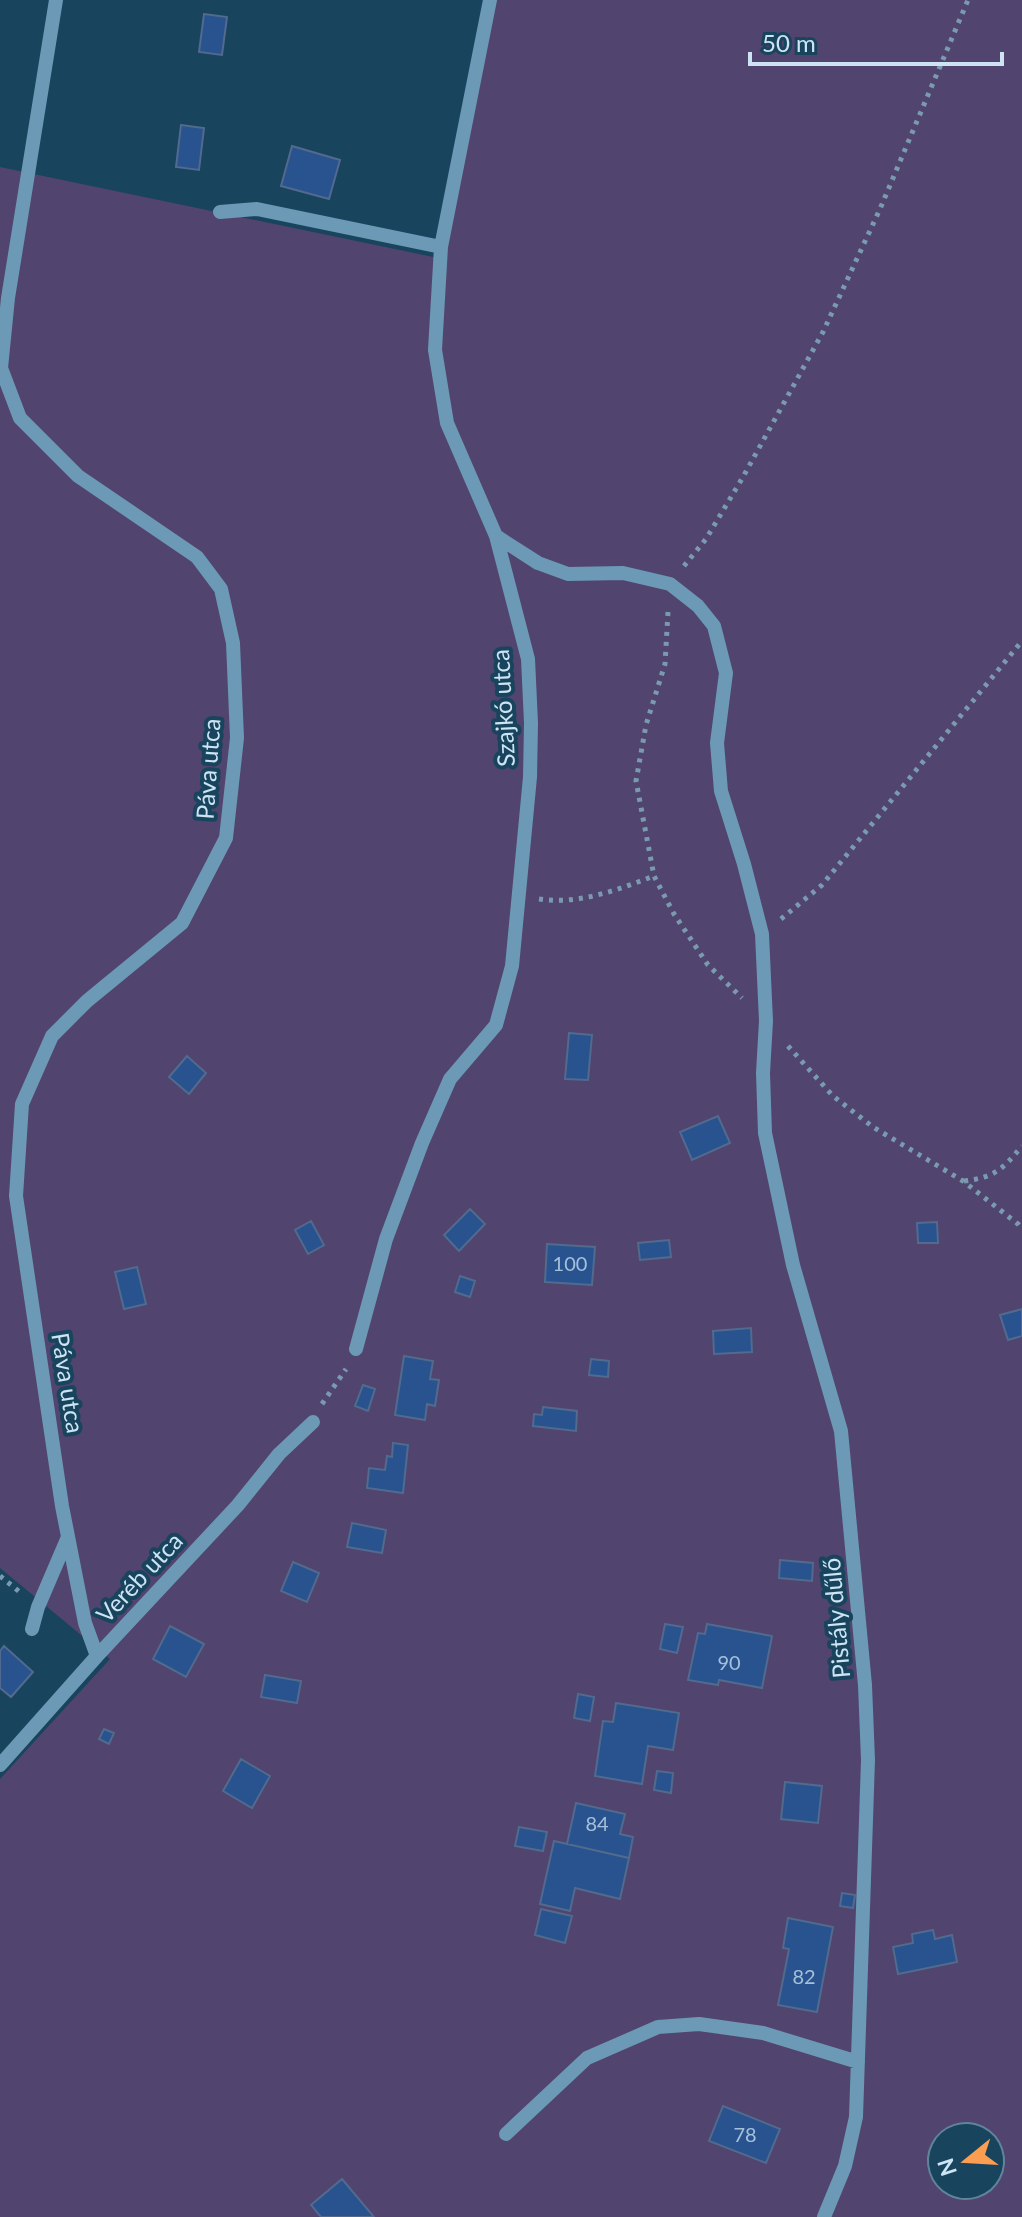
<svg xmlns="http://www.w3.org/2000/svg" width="1022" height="2217" viewBox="0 0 1022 2217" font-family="Lato,sans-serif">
	<rect width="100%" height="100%" fill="#18445e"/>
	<path fill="#51446f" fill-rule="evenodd" d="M 494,0 L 1022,0 L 1022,2217 L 0,2217 L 0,1779 L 110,1659 L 0,1568 L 0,167 L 443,259 ZM 942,2137 L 990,2137 L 990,2185 L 942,2185 Z"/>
	<path fill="#28538f" stroke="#516a8e" stroke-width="2" d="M 204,14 L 227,17 L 222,55 L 199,52 Z
		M 181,125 L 204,128 L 199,170 L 176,167 Z
		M 292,146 L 340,160 L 329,199 L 281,186 Z
		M 569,1033 L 592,1035 L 588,1080 L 565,1079 Z
		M 187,1056 L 206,1073 L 189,1094 L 169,1077 Z
		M 718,1116 L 730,1143 L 692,1160 L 680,1132 Z
		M 470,1209 L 485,1224 L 459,1251 L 444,1235 Z
		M 311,1221 L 324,1245 L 308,1254 L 295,1230 Z
		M 937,1222 L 938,1243 L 918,1243 L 917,1223 Z
		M 669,1240 L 671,1257 L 640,1260 L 638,1243 Z
		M 547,1244 L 595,1247 L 592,1285 L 545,1282 Z
		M 137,1267 L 146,1304 L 124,1309 L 115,1272 Z
		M 460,1276 L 475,1281 L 470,1297 L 455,1292 Z
		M 1022,1309 L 1022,1336 L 1008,1340 L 1000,1315 Z
		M 751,1328 L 752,1352 L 714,1354 L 713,1331 Z
		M 404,1356 L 433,1361 L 430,1379 L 439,1380 L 435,1406 L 427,1404 L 425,1420 L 395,1415 Z
		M 591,1359 L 609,1361 L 608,1377 L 589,1375 Z
		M 363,1385 L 375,1389 L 368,1411 L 355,1406 Z
		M 543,1407 L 577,1411 L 576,1431 L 533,1426 L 534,1414 L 542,1415 Z
		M 393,1443 L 408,1445 L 403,1493 L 367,1488 L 369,1468 L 385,1470 L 387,1456 L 392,1457 Z
		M 352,1523 L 386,1530 L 382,1553 L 347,1547 Z
		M 780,1560 L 813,1563 L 812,1581 L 779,1578 Z
		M 293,1562 L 319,1573 L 307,1602 L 281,1591 Z
		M 665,1624 L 683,1627 L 677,1653 L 660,1649 Z
		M 707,1624 L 772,1636 L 762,1688 L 719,1680 L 718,1685 L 688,1680 L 698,1633 L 705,1634 Z
		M 170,1626 L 204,1644 L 186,1677 L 153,1659 Z
		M 4,1646 L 33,1672 L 11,1697 L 0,1688 L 0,1651 Z
		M 265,1675 L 301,1681 L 297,1703 L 261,1697 Z
		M 578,1694 L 594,1697 L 590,1721 L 574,1718 Z
		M 616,1703 L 679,1713 L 673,1750 L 648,1746 L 642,1784 L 595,1776 L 603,1721 L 613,1722 Z
		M 104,1729 L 114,1733 L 109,1744 L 99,1739 Z
		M 241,1759 L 270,1776 L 252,1808 L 223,1791 Z
		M 657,1771 L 673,1773 L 671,1793 L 654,1790 Z
		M 785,1782 L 822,1786 L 818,1823 L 781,1819 Z
		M 576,1803 L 625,1814 L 620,1834 L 633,1837 L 629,1858 L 567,1844 Z
		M 519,1827 L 547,1832 L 543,1851 L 515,1846 Z
		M 554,1841 L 629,1858 L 620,1899 L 575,1888 L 570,1911 L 540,1904 Z
		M 842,1893 L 855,1895 L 853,1908 L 840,1906 Z
		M 541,1909 L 572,1916 L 565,1943 L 535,1935 Z
		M 788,1918 L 833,1927 L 817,2012 L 778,2005 L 789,1949 L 783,1948 Z
		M 933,1930 L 935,1939 L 952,1935 L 957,1962 L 898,1974 L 893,1947 L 913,1943 L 912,1934 Z
		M 723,2106 L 780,2129 L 766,2163 L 709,2141 Z
		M 342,2179 L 374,2217 L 321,2217 L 311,2205 Z"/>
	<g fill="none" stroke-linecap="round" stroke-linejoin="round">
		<path stroke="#7a9baf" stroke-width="5" stroke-dasharray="4 6" stroke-linecap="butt" d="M 684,566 L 706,539 L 743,477 L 823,332 L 880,209 L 968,0
			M 668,612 L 665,664 L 646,725 L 636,781 L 654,876 L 674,914 L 708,965 L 742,998
			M 539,899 C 578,905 617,890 654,876
			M 781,919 L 822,885 L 1022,641
			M 788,1046 L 833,1096 L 873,1127 L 963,1181 L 1018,1224 L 1022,1230
			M 964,1181 C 995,1177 1002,1170 1022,1146
			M 322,1404 L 346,1369
			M 0,1576 L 21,1593"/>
		<path stroke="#6c99b6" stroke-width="14" d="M 56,0 L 8,298 L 1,368 L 20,418 L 78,476 L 197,557 L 221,589 L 233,643 L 237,738 L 226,838 L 182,923 L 87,1001 L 52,1036 L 22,1104 L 16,1196 L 62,1506 L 85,1623 L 97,1656
			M 220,212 L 257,209 L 441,247
			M 496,536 L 538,563 L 568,574 L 623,573 L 670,584 L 698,606 L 714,626 L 726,673 L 717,743 L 721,791 L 744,864 L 762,934 L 766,1021 L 763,1073 L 765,1133 L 793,1265 L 841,1431 L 865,1685 L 868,1760 L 856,2117 L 845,2166 L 824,2217
			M 356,1349 L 386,1239 L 422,1143 L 450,1079 L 496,1025 L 512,966 L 530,777 L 531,723 L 528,659 L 496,536 L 447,423 L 435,350 L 441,247 L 490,0
			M 32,1629 L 38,1607 L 68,1537
			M 0,1765 L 97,1656 L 238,1505 L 279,1454 L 313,1422
			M 506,2134 L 587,2058 L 658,2027 L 699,2024 L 763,2033 L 858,2062"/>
	</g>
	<g text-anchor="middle" stroke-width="8" stroke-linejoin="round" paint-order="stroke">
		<g font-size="20" fill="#a4c0da">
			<text x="570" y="1271">100</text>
			<text x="729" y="1670">90</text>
			<text x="597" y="1831">84</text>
			<text x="804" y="1984">82</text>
			<text x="745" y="2142">78</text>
		</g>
		<g font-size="24" fill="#cde4f3" stroke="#18445e">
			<text transform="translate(504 708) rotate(-93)" y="8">Szajkó utca</text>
			<text transform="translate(209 769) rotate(-86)" y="8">Páva utca</text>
			<text transform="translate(67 1383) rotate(81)" y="8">Páva utca</text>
			<text transform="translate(140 1578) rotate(-47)" y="8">Veréb utca</text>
			<text transform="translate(837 1618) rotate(-95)" y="8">Pistály dűlő</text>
		</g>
	</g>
	<g transform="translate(966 2161) rotate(252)"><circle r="38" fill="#18445e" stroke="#60849a" stroke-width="2"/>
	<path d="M0-6L14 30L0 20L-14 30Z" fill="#fc9e52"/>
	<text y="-12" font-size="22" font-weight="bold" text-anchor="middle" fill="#cde4f3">N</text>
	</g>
	<path d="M750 52v12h252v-12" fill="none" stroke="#cde4f3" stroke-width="4"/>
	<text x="762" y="52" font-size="24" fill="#cde4f3" stroke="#18445e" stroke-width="6" paint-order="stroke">50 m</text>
</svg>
